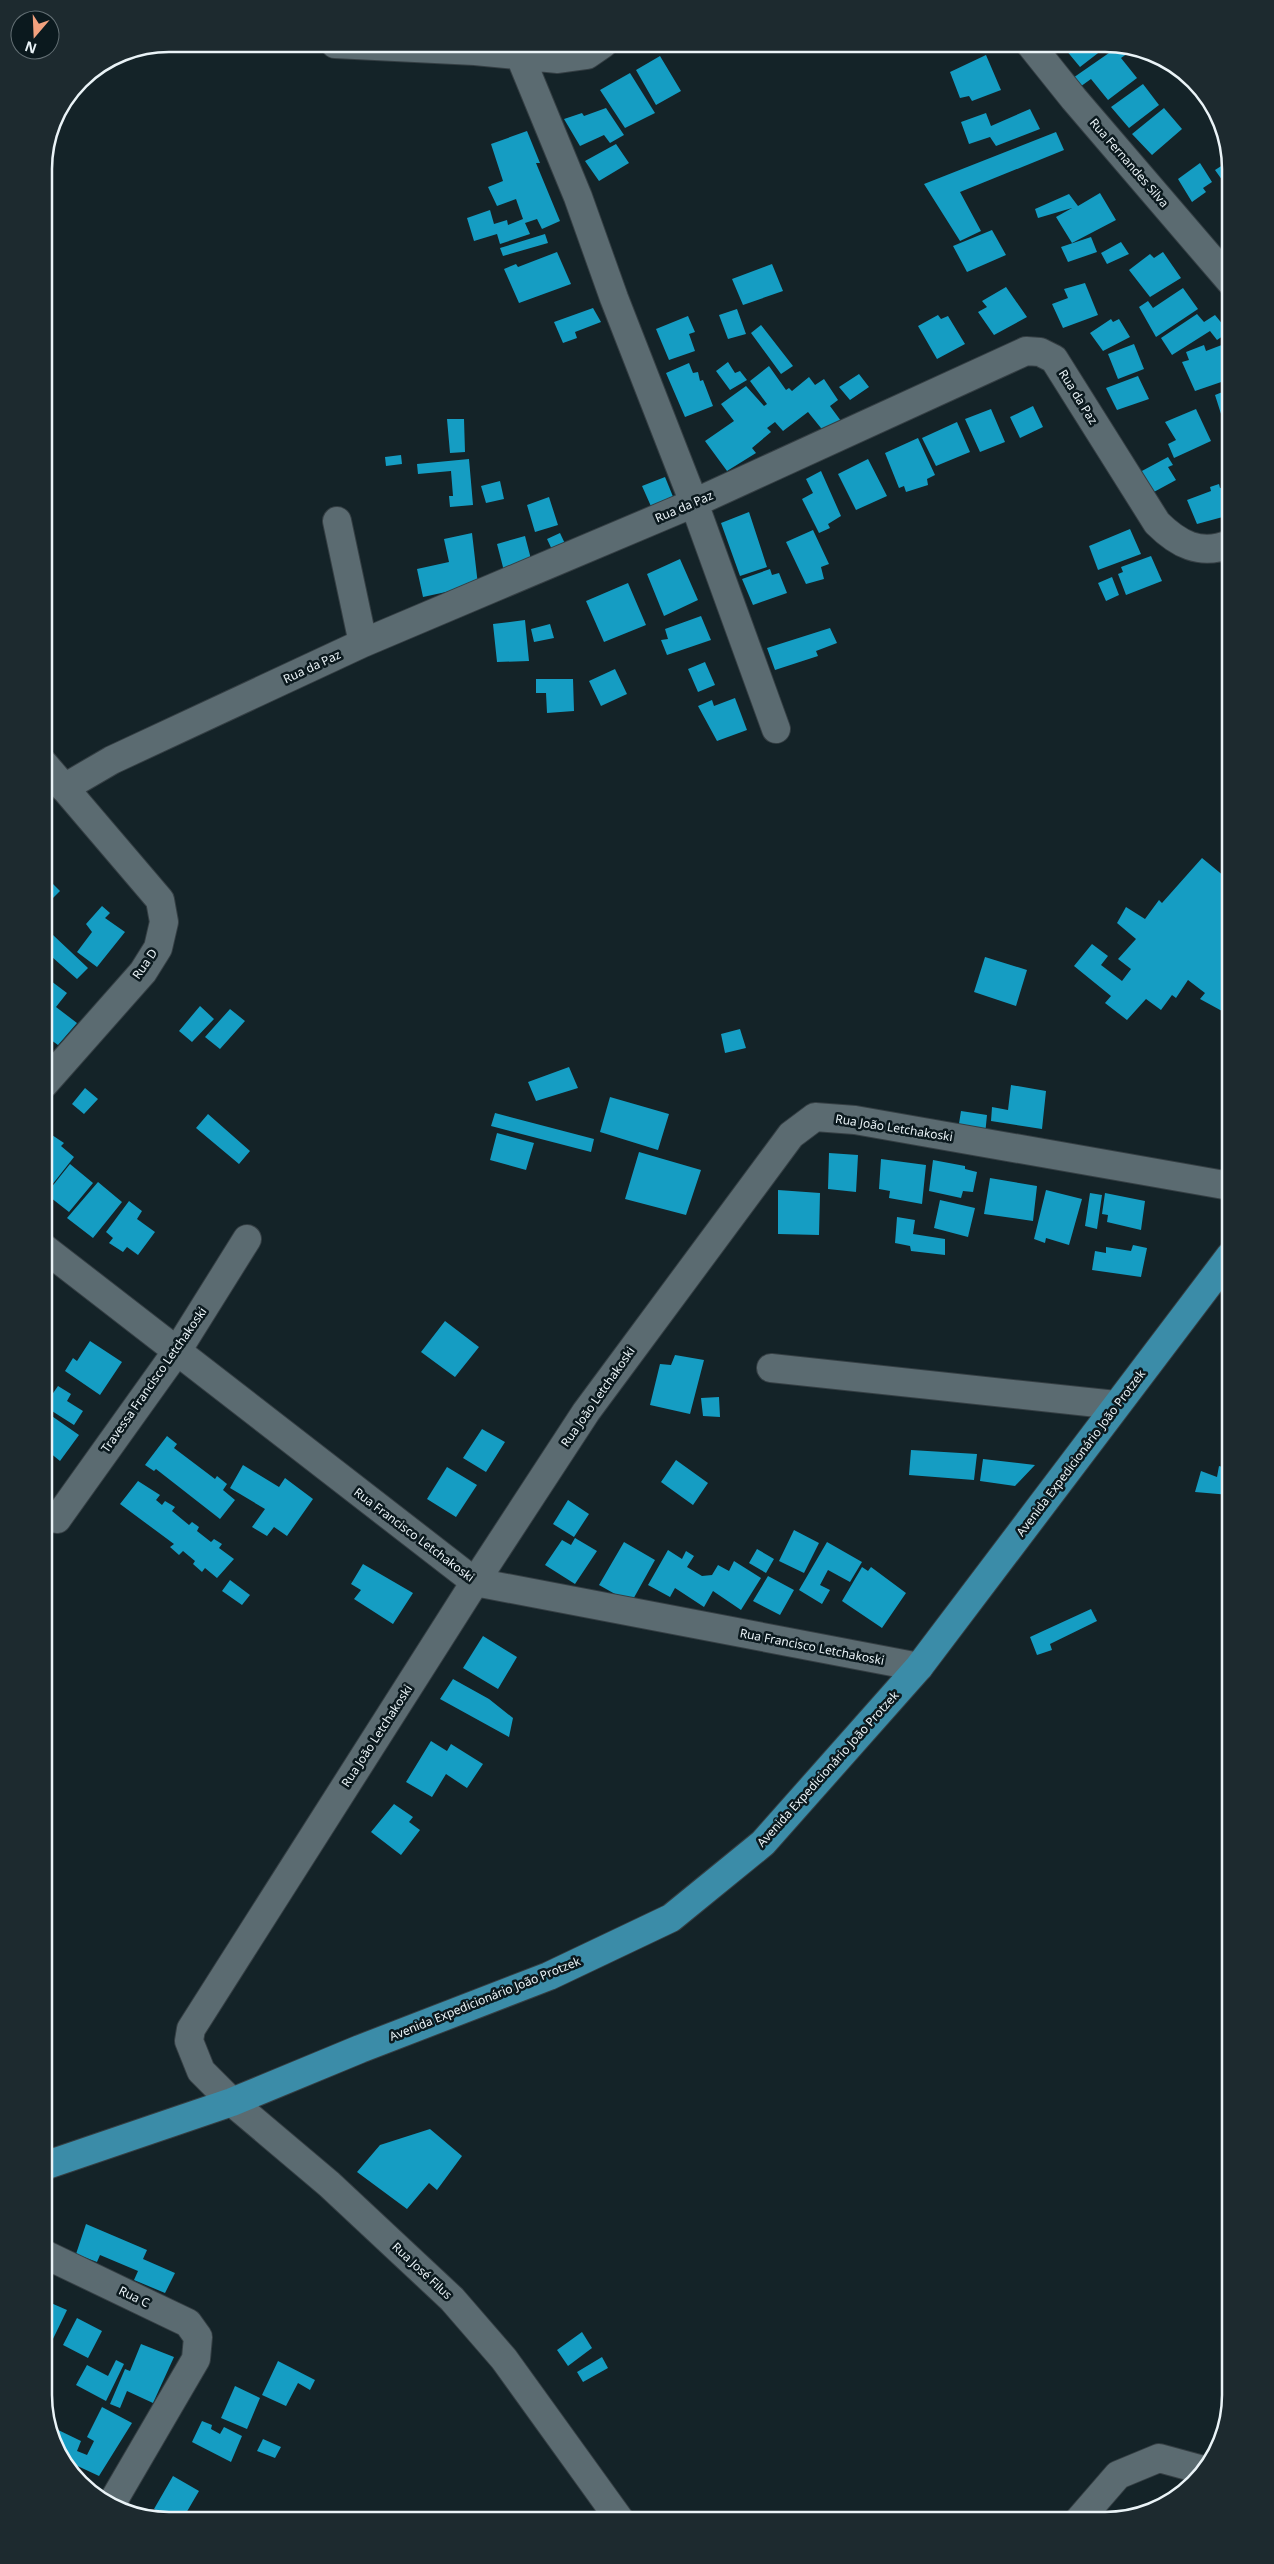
<svg xmlns="http://www.w3.org/2000/svg" width="1274" height="2564" viewBox="0 0 1274 2564" font-family="'Noto Sans',sans-serif">
	<rect width="100%" height="100%" fill="#142328"/>
	<path fill="#159dc3" d="M 820,44 L 841,44 L 827,53 Z
		M 1061,44 L 1098,44 L 1102,50 L 1080,67 Z
		M 1119,46 L 1131,51 L 1121,58 L 1137,78 L 1108,100 L 1091,79 L 1077,89 L 1070,80 Z
		M 986,55 L 1001,90 L 972,101 L 969,96 L 960,98 L 950,72 Z
		M 660,56 L 681,91 L 656,105 L 636,70 Z
		M 630,73 L 655,113 L 625,128 L 600,90 Z
		M 1143,84 L 1159,105 L 1129,128 L 1111,107 Z
		M 606,108 L 624,135 L 610,143 L 604,135 L 580,146 L 564,119 L 582,113 L 584,116 Z
		M 1164,108 L 1182,129 L 1152,155 L 1132,134 Z
		M 1030,109 L 1040,129 L 996,146 L 990,137 L 969,144 L 961,122 L 986,113 L 991,126 Z
		M 527,131 L 540,163 L 536,163 L 560,221 L 542,229 L 537,219 L 525,223 L 530,234 L 500,244 L 497,234 L 474,241 L 467,218 L 490,210 L 494,224 L 507,220 L 508,225 L 523,219 L 516,199 L 497,206 L 488,187 L 503,181 L 491,144 Z
		M 1056,132 L 1064,150 L 960,192 L 981,231 L 960,241 L 924,184 Z
		M 616,144 L 629,163 L 599,181 L 585,161 Z
		M 1229,161 L 1230,169 L 1230,191 L 1215,170 Z
		M 1200,163 L 1212,182 L 1203,188 L 1206,192 L 1192,202 L 1178,179 Z
		M 1100,193 L 1116,220 L 1072,243 L 1056,217 L 1072,208 L 1038,218 L 1035,209 L 1069,194 L 1078,206 Z
		M 992,230 L 1006,255 L 967,272 L 953,246 Z
		M 545,234 L 548,243 L 503,256 L 500,248 Z
		M 1091,237 L 1097,252 L 1068,262 L 1061,247 Z
		M 1121,242 L 1129,254 L 1107,264 L 1101,253 Z
		M 557,252 L 571,284 L 519,303 L 504,269 L 516,264 L 518,267 Z
		M 1163,252 L 1181,278 L 1150,297 L 1129,270 L 1150,254 L 1154,258 Z
		M 772,264 L 783,291 L 743,305 L 732,279 Z
		M 1085,283 L 1098,315 L 1063,328 L 1052,304 L 1068,298 L 1064,289 Z
		M 1006,287 L 1027,317 L 994,335 L 978,312 L 987,307 L 982,301 Z
		M 1183,288 L 1198,309 L 1156,337 L 1139,307 L 1148,301 L 1153,308 Z
		M 593,308 L 601,322 L 575,332 L 577,338 L 563,343 L 554,322 Z
		M 737,309 L 746,334 L 728,339 L 719,315 Z
		M 1197,314 L 1204,322 L 1215,315 L 1229,332 L 1217,340 L 1210,331 L 1172,355 L 1161,338 Z
		M 938,315 L 941,319 L 948,316 L 965,344 L 937,359 L 918,326 Z
		M 688,316 L 695,332 L 689,334 L 695,351 L 669,360 L 656,329 Z
		M 1111,319 L 1113,322 L 1119,319 L 1130,337 L 1103,351 L 1090,333 Z
		M 761,325 L 793,366 L 781,374 L 751,333 Z
		M 1227,343 L 1230,352 L 1230,379 L 1195,391 L 1182,362 L 1189,360 L 1186,352 L 1204,345 L 1206,351 Z
		M 1134,344 L 1144,369 L 1118,379 L 1108,354 Z
		M 728,362 L 735,373 L 740,371 L 747,380 L 730,390 L 716,371 Z
		M 689,363 L 693,373 L 698,372 L 700,381 L 703,380 L 713,406 L 685,417 L 666,373 Z
		M 769,366 L 786,390 L 789,388 L 792,391 L 809,377 L 815,385 L 824,379 L 838,400 L 830,406 L 841,421 L 825,433 L 808,412 L 783,431 L 775,422 L 767,428 L 771,432 L 752,448 L 756,453 L 727,471 L 705,441 L 734,421 L 721,404 L 746,386 L 764,406 L 767,404 L 750,381 Z
		M 859,374 L 869,387 L 850,400 L 839,387 Z
		M 1138,376 L 1149,399 L 1117,410 L 1106,388 Z
		M 1230,389 L 1230,414 L 1222,417 L 1215,395 Z
		M 1033,406 L 1043,427 L 1020,438 L 1010,417 Z
		M 991,409 L 1005,442 L 980,452 L 965,419 Z
		M 1196,409 L 1211,441 L 1174,458 L 1168,444 L 1176,440 L 1165,422 Z
		M 447,419 L 464,419 L 465,452 L 450,453 Z
		M 957,422 L 970,452 L 936,466 L 922,438 Z
		M 918,438 L 935,475 L 927,479 L 928,485 L 906,492 L 904,486 L 899,488 L 885,453 Z
		M 401,455 L 402,464 L 386,466 L 385,457 Z
		M 1168,457 L 1173,465 L 1168,467 L 1176,480 L 1152,493 L 1140,472 Z
		M 469,459 L 473,505 L 450,507 L 449,496 L 453,496 L 451,471 L 418,474 L 417,464 Z
		M 868,459 L 887,496 L 856,510 L 838,474 Z
		M 821,471 L 841,516 L 828,524 L 830,528 L 819,533 L 802,499 L 813,493 L 806,479 Z
		M 665,477 L 676,504 L 654,513 L 642,486 Z
		M 500,481 L 504,499 L 486,503 L 481,486 Z
		M 1219,484 L 1220,488 L 1229,486 L 1230,499 L 1225,500 L 1230,515 L 1197,524 L 1187,500 L 1211,491 L 1210,487 Z
		M 549,497 L 558,525 L 535,532 L 527,505 Z
		M 749,512 L 767,567 L 740,576 L 721,523 Z
		M 1130,529 L 1141,554 L 1098,570 L 1089,546 Z
		M 813,530 L 829,564 L 821,567 L 824,579 L 806,584 L 786,542 Z
		M 472,533 L 478,585 L 423,597 L 417,569 L 449,562 L 444,539 Z
		M 560,533 L 568,550 L 555,556 L 547,539 Z
		M 525,536 L 532,563 L 504,571 L 497,544 Z
		M 1151,556 L 1162,581 L 1126,595 L 1118,574 L 1123,572 L 1121,567 Z
		M 680,559 L 698,600 L 664,616 L 647,574 Z
		M 770,569 L 772,575 L 779,573 L 787,593 L 753,605 L 742,579 Z
		M 1112,577 L 1119,595 L 1106,601 L 1098,583 Z
		M 628,583 L 646,625 L 604,642 L 586,601 Z
		M 701,616 L 711,640 L 667,655 L 661,640 L 668,639 L 665,629 Z
		M 525,620 L 529,661 L 497,662 L 493,624 Z
		M 550,624 L 554,638 L 534,642 L 531,629 Z
		M 830,628 L 837,643 L 816,651 L 818,656 L 775,670 L 767,648 Z
		M 705,662 L 715,685 L 698,692 L 688,669 Z
		M 615,669 L 627,694 L 601,706 L 589,681 Z
		M 536,679 L 573,679 L 574,711 L 547,713 L 546,693 L 536,693 Z
		M 735,698 L 747,730 L 717,741 L 698,706 L 712,700 L 714,706 Z
		M 1202,858 L 1230,881 L 1230,998 L 1222,1011 L 1200,999 L 1205,993 L 1188,980 L 1176,998 L 1172,995 L 1161,1010 L 1146,999 L 1127,1020 L 1105,1003 L 1111,996 L 1074,966 L 1092,944 L 1108,956 L 1101,965 L 1122,981 L 1131,969 L 1118,959 L 1136,939 L 1117,923 L 1126,907 L 1145,919 L 1159,900 L 1162,903 Z
		M 44,875 L 60,891 L 44,907 Z
		M 102,906 L 110,913 L 105,918 L 125,932 L 97,967 L 77,952 L 92,932 L 86,924 Z
		M 53,935 L 88,968 L 77,979 L 44,950 L 44,944 Z
		M 985,957 L 1027,970 L 1016,1006 L 974,992 Z
		M 47,978 L 67,993 L 56,1007 L 77,1023 L 58,1045 L 44,1035 L 44,982 Z
		M 200,1006 L 214,1019 L 192,1042 L 179,1031 Z
		M 230,1009 L 245,1021 L 220,1049 L 205,1037 Z
		M 740,1029 L 746,1048 L 725,1053 L 721,1034 Z
		M 569,1067 L 578,1088 L 536,1101 L 528,1082 Z
		M 1011,1085 L 1046,1091 L 1042,1129 L 991,1121 L 992,1107 L 1008,1110 Z
		M 85,1088 L 98,1099 L 84,1114 L 72,1104 Z
		M 610,1097 L 669,1114 L 658,1150 L 600,1132 Z
		M 961,1111 L 987,1115 L 985,1135 L 958,1130 Z
		M 495,1113 L 594,1139 L 591,1152 L 491,1126 Z
		M 208,1114 L 250,1151 L 239,1164 L 196,1128 Z
		M 49,1133 L 64,1143 L 61,1146 L 74,1157 L 44,1195 L 44,1140 Z
		M 497,1133 L 534,1143 L 526,1170 L 490,1160 Z
		M 639,1152 L 701,1170 L 686,1215 L 625,1199 Z
		M 829,1153 L 858,1155 L 856,1192 L 828,1189 Z
		M 881,1159 L 926,1165 L 922,1204 L 889,1198 L 890,1191 L 879,1189 Z
		M 933,1160 L 965,1166 L 965,1169 L 977,1172 L 973,1192 L 963,1191 L 961,1198 L 929,1191 Z
		M 70,1164 L 93,1183 L 69,1212 L 46,1194 Z
		M 990,1178 L 1037,1186 L 1033,1221 L 984,1214 Z
		M 98,1182 L 122,1202 L 93,1238 L 67,1218 Z
		M 778,1190 L 820,1193 L 819,1235 L 778,1234 Z
		M 1046,1190 L 1082,1199 L 1069,1245 L 1046,1238 L 1045,1243 L 1034,1239 Z
		M 1090,1193 L 1102,1195 L 1097,1229 L 1085,1226 Z
		M 1105,1193 L 1145,1201 L 1141,1230 L 1107,1222 L 1108,1215 L 1102,1214 Z
		M 940,1200 L 975,1208 L 968,1237 L 934,1228 Z
		M 129,1201 L 142,1211 L 137,1219 L 155,1232 L 138,1255 L 127,1247 L 123,1252 L 109,1243 L 113,1238 L 106,1232 Z
		M 897,1217 L 915,1220 L 913,1234 L 945,1239 L 945,1255 L 911,1251 L 910,1246 L 895,1243 Z
		M 1133,1245 L 1147,1248 L 1141,1277 L 1092,1270 L 1095,1251 L 1106,1253 L 1106,1247 L 1131,1251 Z
		M 445,1321 L 479,1347 L 455,1377 L 421,1352 Z
		M 90,1341 L 122,1362 L 100,1395 L 65,1371 L 73,1358 L 77,1361 Z
		M 675,1355 L 704,1360 L 690,1414 L 650,1405 L 660,1364 L 671,1365 Z
		M 58,1386 L 71,1394 L 67,1401 L 83,1411 L 74,1425 L 44,1406 Z
		M 719,1397 L 720,1417 L 703,1416 L 701,1398 Z
		M 46,1412 L 79,1435 L 60,1461 L 44,1448 L 44,1415 Z
		M 482,1429 L 505,1442 L 486,1472 L 463,1458 Z
		M 167,1436 L 177,1444 L 174,1448 L 215,1479 L 217,1476 L 227,1484 L 223,1490 L 235,1500 L 220,1519 L 156,1469 L 154,1471 L 145,1465 Z
		M 911,1450 L 977,1454 L 974,1480 L 909,1475 Z
		M 983,1459 L 1035,1465 L 1015,1486 L 980,1481 Z
		M 676,1460 L 708,1483 L 693,1505 L 661,1482 Z
		M 243,1465 L 279,1487 L 285,1478 L 313,1499 L 287,1536 L 274,1527 L 267,1536 L 252,1527 L 265,1509 L 230,1488 Z
		M 1219,1466 L 1230,1469 L 1230,1495 L 1195,1492 L 1201,1471 L 1217,1477 Z
		M 447,1467 L 477,1485 L 456,1517 L 427,1499 Z
		M 138,1481 L 160,1495 L 156,1500 L 162,1505 L 165,1501 L 175,1507 L 172,1511 L 189,1525 L 192,1522 L 199,1527 L 197,1531 L 211,1542 L 214,1539 L 222,1544 L 219,1548 L 234,1559 L 217,1578 L 205,1568 L 202,1572 L 193,1564 L 195,1561 L 183,1551 L 179,1555 L 170,1547 L 174,1544 L 120,1504 Z
		M 568,1500 L 589,1514 L 574,1537 L 553,1524 Z
		M 794,1530 L 819,1543 L 804,1573 L 779,1561 Z
		M 575,1538 L 597,1551 L 575,1584 L 545,1565 L 562,1540 L 571,1545 Z
		M 624,1542 L 655,1560 L 631,1603 L 599,1585 Z
		M 827,1542 L 862,1562 L 850,1582 L 828,1570 L 820,1585 L 830,1590 L 822,1604 L 799,1590 Z
		M 757,1549 L 774,1559 L 766,1573 L 749,1563 Z
		M 668,1550 L 682,1559 L 686,1551 L 694,1556 L 687,1567 L 702,1576 L 712,1575 L 718,1565 L 729,1571 L 734,1561 L 761,1578 L 741,1610 L 713,1591 L 704,1607 L 675,1588 L 670,1597 L 648,1585 Z
		M 363,1564 L 413,1593 L 393,1624 L 354,1599 L 361,1590 L 351,1584 Z
		M 862,1567 L 868,1571 L 871,1567 L 906,1593 L 882,1628 L 842,1601 Z
		M 768,1576 L 794,1590 L 780,1615 L 753,1601 Z
		M 230,1580 L 250,1595 L 242,1605 L 222,1591 Z
		M 1091,1609 L 1097,1621 L 1050,1644 L 1052,1650 L 1037,1655 L 1030,1637 Z
		M 483,1636 L 517,1657 L 498,1689 L 463,1668 Z
		M 453,1679 L 489,1699 L 513,1718 L 509,1737 L 440,1699 Z
		M 431,1741 L 447,1751 L 451,1744 L 483,1764 L 467,1788 L 446,1774 L 432,1797 L 406,1782 Z
		M 394,1804 L 413,1817 L 409,1822 L 420,1830 L 401,1855 L 371,1832 Z
		M 430,2129 L 462,2156 L 437,2190 L 429,2183 L 407,2209 L 357,2172 L 380,2145 Z
		M 86,2224 L 147,2250 L 143,2259 L 175,2273 L 165,2293 L 134,2280 L 138,2271 L 100,2255 L 97,2262 L 76,2254 Z
		M 44,2300 L 67,2310 L 52,2341 L 44,2338 Z
		M 77,2318 L 102,2331 L 88,2358 L 63,2345 Z
		M 582,2332 L 592,2348 L 568,2366 L 557,2350 Z
		M 141,2344 L 174,2357 L 153,2403 L 127,2391 L 120,2408 L 110,2404 L 125,2369 L 130,2371 Z
		M 602,2357 L 608,2368 L 583,2382 L 577,2372 Z
		M 116,2360 L 124,2364 L 106,2401 L 76,2385 L 87,2365 L 108,2376 Z
		M 278,2361 L 315,2380 L 310,2390 L 298,2383 L 286,2406 L 262,2395 Z
		M 235,2386 L 260,2398 L 247,2429 L 221,2418 Z
		M 102,2407 L 132,2423 L 99,2476 L 69,2462 L 53,2442 L 51,2430 L 52,2427 L 81,2441 L 77,2451 L 87,2455 L 94,2441 L 87,2437 Z
		M 202,2421 L 212,2425 L 211,2429 L 220,2434 L 224,2427 L 242,2436 L 231,2462 L 192,2442 Z
		M 263,2439 L 281,2447 L 275,2458 L 257,2451 Z
		M 173,2476 L 199,2491 L 182,2520 L 175,2520 L 154,2509 Z"/>
	<g fill="none" stroke-linecap="round" stroke-linejoin="round">
		<defs>
			<path id="minor" d="M 335,44 L 475,51 L 558,59 L 587,55 L 603,44
				M 515,44 L 578,197 L 614,298 L 694,503 L 776,729
				M 1030,44 L 1074,99 L 1230,281
				M 337,521 L 363,643
				M 64,788 L 112,760 L 363,643 L 694,503 L 1026,351 L 1040,352 L 1054,359 L 1157,523 C 1178,544 1200,556 1230,544
				M 44,1084 L 143,972 L 158,948 L 164,922 L 160,900 L 44,764
				M 44,1248 L 475,1582 L 919,1667
				M 771,1368 L 1116,1405
				M 57,1519 L 177,1351 L 247,1239
				M 44,2254 L 188,2323 L 198,2337 L 196,2359 L 112,2503
				M 620,2520 L 504,2359 L 452,2299 L 329,2184 L 232,2102 L 201,2071 L 189,2041 L 191,2029 L 475,1582 L 586,1412 L 791,1135 L 815,1117 L 855,1120 L 1230,1186
				M 1079,2520 L 1118,2475 L 1159,2458 L 1203,2470"/>
			<path id="highway" d="M 44,2166 L 232,2102 L 360,2049 L 549,1976 L 671,1918 L 763,1843 L 919,1667 L 1230,1256"/>
		</defs>
		<use href="#minor" stroke="#353f44" stroke-width="30"/>
		<use href="#highway" stroke="#353f44" stroke-width="30"/>
		<use href="#minor" stroke="#5b6b71" stroke-width="28"/>
		<use href="#highway" stroke="#3b8ca8" stroke-width="28"/>
	</g>
	<g text-anchor="middle" stroke-width="5" stroke-linejoin="round" paint-order="stroke">
		<g font-size="12" fill="#eaf3f7" stroke="#0b191e">
			<text transform="translate(1129 163) rotate(49)" y="4">Rua Fernandes Silva</text>
			<text transform="translate(1078 397) rotate(58)" y="4">Rua da Paz</text>
			<text transform="translate(684 507) rotate(-23)" y="4">Rua da Paz</text>
			<text transform="translate(312 667) rotate(-25)" y="4">Rua da Paz</text>
			<text transform="translate(145 964) rotate(-55)" y="4">Rua D</text>
			<text transform="translate(894 1128) rotate(9)" y="4">Rua João Letchakoski</text>
			<text transform="translate(154 1380) rotate(-55)" y="4">Travessa Francisco Letchakoski</text>
			<text transform="translate(598 1397) rotate(-55)" y="4">Rua João Letchakoski</text>
			<text transform="translate(1081 1453) rotate(-53)" y="4">Avenida Expedicionário João Protzek</text>
			<text transform="translate(414 1535) rotate(37)" y="4">Rua Francisco Letchakoski</text>
			<text transform="translate(812 1647) rotate(11)" y="4">Rua Francisco Letchakoski</text>
			<text transform="translate(377 1736) rotate(-57)" y="4">Rua João Letchakoski</text>
			<text transform="translate(828 1769) rotate(-48)" y="4">Avenida Expedicionário João Protzek</text>
			<text transform="translate(485 1999) rotate(-22)" y="4">Avenida Expedicionário João Protzek</text>
			<text transform="translate(422 2271) rotate(43)" y="4">Rua José Filus</text>
			<text transform="translate(134 2297) rotate(26)" y="4">Rua C</text>
		</g>
	</g>
	<path d="M0 0H1274V2564H0ZM169 52H1105A117 117 0 0 1 1222 169V2395A117 117 0 0 1 1105 2512H169A117 117 0 0 1 52 2395V169A117 117 0 0 1 169 52Z" fill="#1d2a2f" fill-rule="evenodd"/>
	<path fill="none" stroke="#eaf3f7" stroke-width="2.5" d="M169 52H1105A117 117 0 0 1 1222 169V2395A117 117 0 0 1 1105 2512H169A117 117 0 0 1 52 2395V169A117 117 0 0 1 169 52Z"/>
	<g transform="translate(35 35) rotate(199)"><circle r="24" fill="#0b191e" stroke="#647075"/>
	<path d="M0-4L9 19L0 12L-9 19Z" fill="#f2a17e"/>
	<text y="-8" font-size="14" font-weight="bold" text-anchor="middle" fill="#eaf3f7">N</text>
	</g>
</svg>
